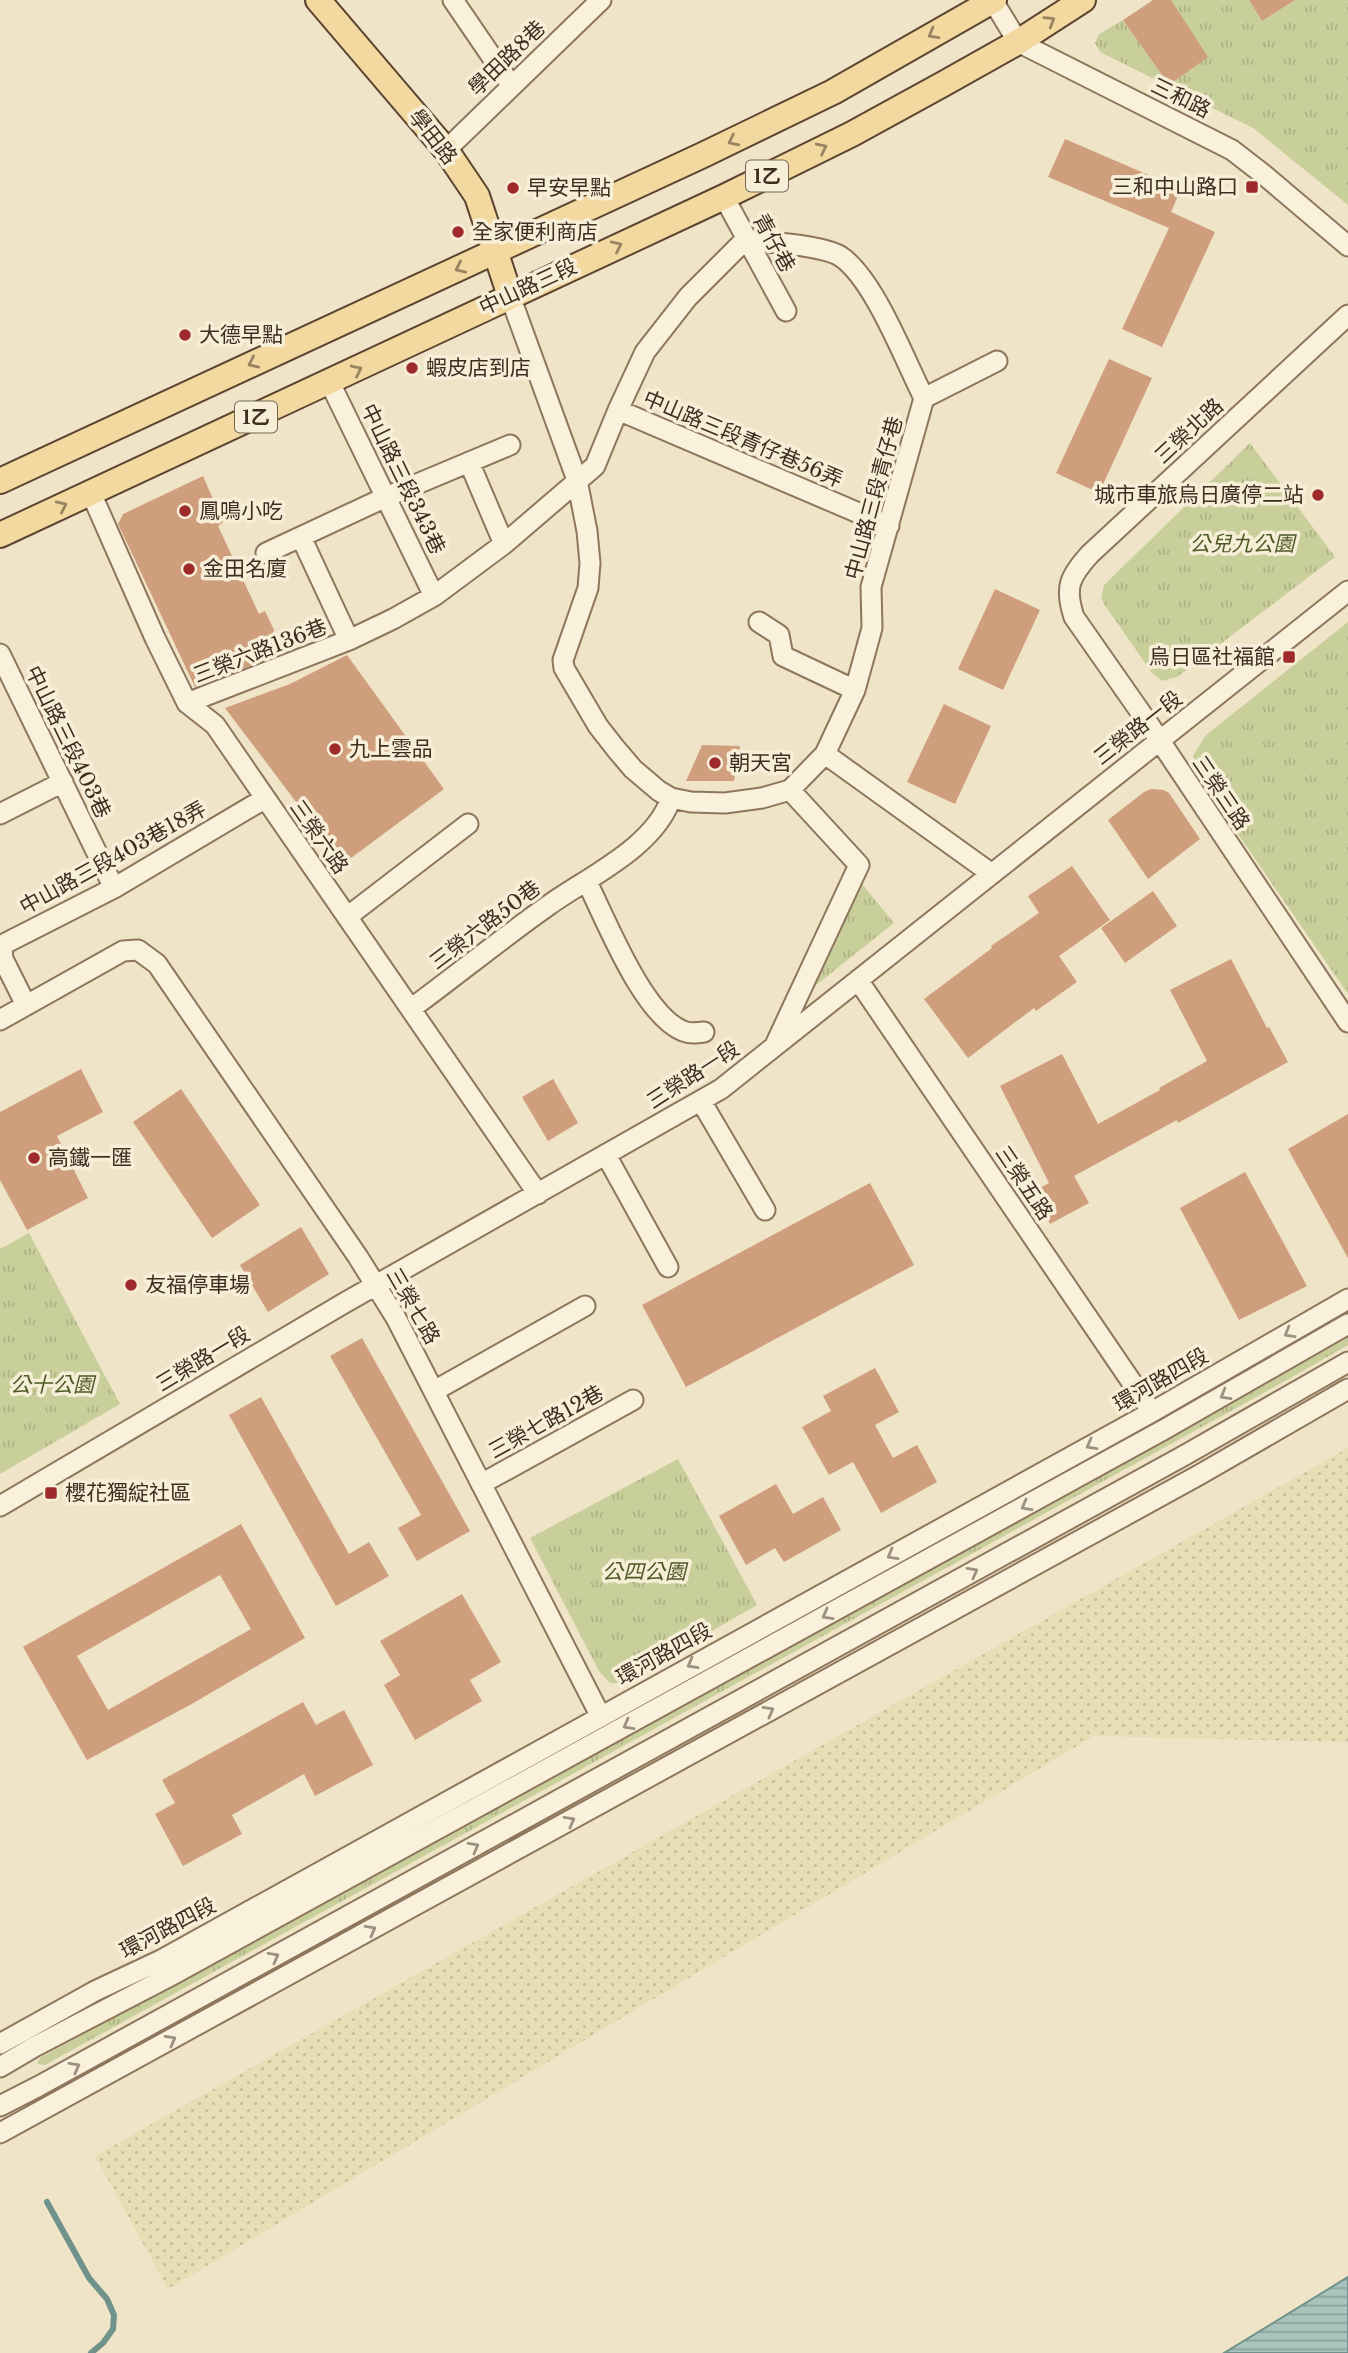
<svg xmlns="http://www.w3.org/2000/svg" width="1348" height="2353" viewBox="0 0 1348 2353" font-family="'Libre Baskerville','Noto Sans TC',serif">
	<defs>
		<pattern id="farmland-dots" width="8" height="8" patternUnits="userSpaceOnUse" patternTransform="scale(1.75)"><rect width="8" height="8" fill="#e6deb5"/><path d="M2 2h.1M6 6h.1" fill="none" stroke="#c6bf9b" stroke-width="1.8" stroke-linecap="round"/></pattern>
		<pattern id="grass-tufts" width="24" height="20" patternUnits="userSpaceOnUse" patternTransform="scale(1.75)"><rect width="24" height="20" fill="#c9cf9b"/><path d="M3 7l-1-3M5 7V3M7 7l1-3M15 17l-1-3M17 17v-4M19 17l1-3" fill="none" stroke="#aeb285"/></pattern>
		<pattern id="water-rules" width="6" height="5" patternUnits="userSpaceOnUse" patternTransform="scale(1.75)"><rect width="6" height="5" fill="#a9c4bc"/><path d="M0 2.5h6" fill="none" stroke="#8ba098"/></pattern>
	</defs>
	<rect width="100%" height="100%" fill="#f0e4c8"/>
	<path fill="url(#farmland-dots)" d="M 1348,1448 L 1348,1742 L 1094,1736 L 168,2289 L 95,2156 Z"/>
	<path fill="url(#grass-tufts)" d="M 1171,0 L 1249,0 L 1262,21 L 1295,0 L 1348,0 L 1348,205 L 1253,128 L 1106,55 L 1100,52 L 1095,43 L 1099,34 L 1123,20 L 1169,85 Z
		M 1250,443 L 1335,557 L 1177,677 L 1162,681 L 1152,673 L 1104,604 L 1101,598 L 1104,585 Z
		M 1348,622 L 1348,994 L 1198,776 L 1193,756 L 1206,735 Z
		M 857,878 L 894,923 L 806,993 Z
		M 29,1233 L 120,1404 L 0,1474 L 0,1249 Z
		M 1348,1334 L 1348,1345 L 1294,1376 L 45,2065 L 37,2064 L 40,2058 Z
		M 678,1459 L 757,1605 L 625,1681 L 618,1683 L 610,1683 L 599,1671 L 530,1538 Z"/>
	<path fill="url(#water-rules)" stroke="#6f938a" stroke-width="2" d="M 1348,2277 L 1348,2353 L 1224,2353 Z"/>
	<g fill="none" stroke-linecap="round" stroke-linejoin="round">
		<path stroke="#6f938a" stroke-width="6" d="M 47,2202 L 89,2278 L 107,2299 L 114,2315 L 113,2329 L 103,2343 L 91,2353"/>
	</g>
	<path fill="#cf9f7d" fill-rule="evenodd" d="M 1153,0 L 1171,0 L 1208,57 L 1169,85 L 1123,20 Z
		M 1249,0 L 1295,0 L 1262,21 Z
		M 1065,139 L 1181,189 L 1171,212 L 1215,232 L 1162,347 L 1122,329 L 1169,228 L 1048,177 Z
		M 1109,359 L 1152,378 L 1099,493 L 1056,473 Z
		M 203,476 L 223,522 L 218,526 L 259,614 L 265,611 L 274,630 L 271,644 L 278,655 L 195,687 L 118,524 L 123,514 Z
		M 995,589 L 1040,610 L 1003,690 L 958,669 Z
		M 347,655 L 444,789 L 343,864 L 225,708 L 290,684 Z
		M 944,704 L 991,726 L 955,804 L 907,782 Z
		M 702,745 L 740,746 L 734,781 L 686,781 Z
		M 1151,789 L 1164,790 L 1169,793 L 1200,839 L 1148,879 L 1108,820 L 1144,792 Z
		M 1072,866 L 1110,920 L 1059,956 L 1077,982 L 1036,1011 L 1034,1008 L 968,1058 L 924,999 L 992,948 L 991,946 L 1039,913 L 1028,896 Z
		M 1153,891 L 1177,926 L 1125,963 L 1101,928 Z
		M 1231,959 L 1267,1028 L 1269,1027 L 1288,1062 L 1178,1123 L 1177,1120 L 1074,1176 L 1089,1203 L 1050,1224 L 1032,1192 L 1049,1183 L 1000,1086 L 1062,1054 L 1098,1124 L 1160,1090 L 1159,1088 L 1207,1061 L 1170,990 Z
		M 81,1069 L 103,1112 L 57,1136 L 88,1198 L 27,1230 L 0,1180 L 0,1112 Z
		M 553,1079 L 578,1123 L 548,1141 L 522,1097 Z
		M 181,1089 L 260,1205 L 212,1238 L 133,1122 Z
		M 1348,1114 L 1348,1258 L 1288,1149 Z
		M 1245,1172 L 1307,1286 L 1239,1320 L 1180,1208 Z
		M 870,1183 L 914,1265 L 686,1387 L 642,1305 Z
		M 301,1227 L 329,1274 L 268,1312 L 240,1265 Z
		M 362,1338 L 470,1531 L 417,1561 L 398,1528 L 421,1515 L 330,1356 Z
		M 875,1368 L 899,1412 L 875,1425 L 893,1458 L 917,1445 L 937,1482 L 881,1513 L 853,1462 L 829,1475 L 802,1427 L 831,1411 L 823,1396 Z
		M 261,1397 L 349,1554 L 369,1542 L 389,1576 L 336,1606 L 229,1415 Z
		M 776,1484 L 793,1514 L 823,1497 L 841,1530 L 784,1562 L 775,1548 L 746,1565 L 719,1516 Z
		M 241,1524 L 305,1638 L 190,1705 L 87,1760 L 23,1647 ZM 220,1575 L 251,1629 L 108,1710 L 77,1656 Z
		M 462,1594 L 501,1662 L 470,1680 L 482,1701 L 415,1740 L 384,1685 L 400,1675 L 380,1641 Z
		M 303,1702 L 316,1725 L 344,1710 L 373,1765 L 315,1796 L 304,1774 L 232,1815 L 242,1834 L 183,1866 L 155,1814 L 175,1803 L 162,1780 Z"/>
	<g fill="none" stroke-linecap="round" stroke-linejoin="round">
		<defs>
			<path id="minor" d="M 453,0 L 511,85
				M 993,1 L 1018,42 L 1232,150 L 1263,174 L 1348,246
				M 446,150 L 601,0
				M 724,197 L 786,311
				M 1348,315 L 1090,554 C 1070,576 1064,587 1074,617 L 1146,720 L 1348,1022
				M 330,383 L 434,596
				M 924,398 L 997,361
				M 618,410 L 889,526
				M 469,462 L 504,544
				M 91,493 L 155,638 L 187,703 L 215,725 L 538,1194
				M 301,537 L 349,640
				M 266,553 L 386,497 L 510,445
				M 759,622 L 779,635 L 783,656 L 855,690
				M 0,654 L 114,888
				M 187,703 L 349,640 L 393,619 L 434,596 L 504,544 L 595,466 L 618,410 L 645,352 L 688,297 L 745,240 C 768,242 821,245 840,256 C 874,278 905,361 924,398 L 871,587 L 872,628 L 855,690 L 825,754 L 790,790 L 762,798 L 725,803 L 691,802 L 671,798 L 659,791 L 633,769 L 616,749 L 598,726 L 564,668 L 563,660 L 588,588 L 590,563 L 587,531 L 577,480 L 510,296
				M 825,754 L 992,874
				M 0,814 L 63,782
				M 587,882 C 606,920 643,1015 683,1031 C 690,1034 697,1033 704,1032
				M 347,917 L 468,824
				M 858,980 L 1152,1412
				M 26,1005 L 3,959 L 2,948 L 6,943 L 114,888 L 264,799
				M 412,1008 C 458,974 502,938 549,905 C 588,877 655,847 671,798
				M 0,1020 L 123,951 L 138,950 L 157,964 L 358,1257 L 396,1318 L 600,1715
				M 776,1043 L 859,865 L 790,790
				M 701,1101 L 765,1210
				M 606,1155 L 668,1267
				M 434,1391 L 585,1306
				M 481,1484 L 633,1400
				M 0,1506 L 346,1302 L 721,1089 L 1348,591
				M 0,2044 L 95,1991 L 161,1960 L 1152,1412 L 1348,1299
				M 0,2067 L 34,2047 L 172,1975 L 1165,1429 L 1348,1324
				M 0,2106 L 39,2086 L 1185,1455 L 1348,1362
				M 0,2133 L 1199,1475 L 1348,1389"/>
			<path id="major" d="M 318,0 L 446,150 L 477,196 L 510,296
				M 0,481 L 703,155 L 833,92 L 994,0
				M 0,535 L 724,197 L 852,134 L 945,83 L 1018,42 L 1083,0"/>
		</defs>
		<use href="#minor" stroke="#8d765c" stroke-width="23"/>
		<use href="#major" stroke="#5b4430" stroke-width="28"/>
		<use href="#minor" stroke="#faf1dc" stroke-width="19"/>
		<use href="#major" stroke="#f3d9a0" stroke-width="24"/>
	</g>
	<defs><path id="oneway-chevron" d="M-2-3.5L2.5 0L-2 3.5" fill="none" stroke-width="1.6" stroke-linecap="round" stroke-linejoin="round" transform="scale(1.75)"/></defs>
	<g stroke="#988460">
		<use href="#oneway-chevron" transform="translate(1050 21) rotate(-32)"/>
		<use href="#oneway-chevron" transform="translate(933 34) rotate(150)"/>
		<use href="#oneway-chevron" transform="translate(733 141) rotate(154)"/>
		<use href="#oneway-chevron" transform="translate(822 148) rotate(-26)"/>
		<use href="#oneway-chevron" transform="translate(617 246) rotate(-25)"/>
		<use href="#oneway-chevron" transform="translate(460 268) rotate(155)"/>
		<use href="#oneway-chevron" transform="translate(253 363) rotate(155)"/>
		<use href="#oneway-chevron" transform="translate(357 370) rotate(-26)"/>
		<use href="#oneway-chevron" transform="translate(62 506) rotate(-25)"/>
	</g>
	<g stroke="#9c907e">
		<use href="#oneway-chevron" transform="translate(1289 1333) rotate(150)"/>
		<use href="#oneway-chevron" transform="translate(1225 1395) rotate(150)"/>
		<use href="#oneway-chevron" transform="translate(1091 1445) rotate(151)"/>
		<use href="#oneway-chevron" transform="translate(1026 1506) rotate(151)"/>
		<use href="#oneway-chevron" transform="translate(892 1555) rotate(151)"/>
		<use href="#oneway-chevron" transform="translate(973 1572) rotate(-29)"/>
		<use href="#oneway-chevron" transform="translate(827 1615) rotate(151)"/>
		<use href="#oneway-chevron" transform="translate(692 1664) rotate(151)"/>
		<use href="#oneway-chevron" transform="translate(769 1711) rotate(-29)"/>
		<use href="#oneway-chevron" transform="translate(628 1725) rotate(151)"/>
		<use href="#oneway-chevron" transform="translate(570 1821) rotate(-29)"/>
		<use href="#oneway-chevron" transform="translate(474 1847) rotate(-29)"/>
		<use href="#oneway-chevron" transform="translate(371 1930) rotate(-29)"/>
		<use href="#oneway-chevron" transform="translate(274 1957) rotate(-29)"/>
		<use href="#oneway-chevron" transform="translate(171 2040) rotate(-29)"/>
		<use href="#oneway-chevron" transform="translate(75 2067) rotate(-29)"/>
	</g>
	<g fill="#9e2a2b" stroke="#f7eed8" stroke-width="2.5">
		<rect x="1245" y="180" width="14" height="14" rx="3.5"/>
		<circle cx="513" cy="188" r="7"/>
		<circle cx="458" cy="232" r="7"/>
		<circle cx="185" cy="335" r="7"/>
		<circle cx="412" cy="368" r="7"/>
		<circle cx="1318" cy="495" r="7"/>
		<circle cx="185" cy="511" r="7"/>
		<circle cx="189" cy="569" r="7"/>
		<rect x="1282" y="650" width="14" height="14" rx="3.5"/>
		<circle cx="335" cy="749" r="7"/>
		<circle cx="715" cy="763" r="7"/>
		<circle cx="34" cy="1158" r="7"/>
		<circle cx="131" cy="1285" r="7"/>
		<rect x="44" y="1486" width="14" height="14" rx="3.5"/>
	</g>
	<g text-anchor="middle" stroke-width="7" stroke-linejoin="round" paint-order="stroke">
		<g fill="#f7eed8" stroke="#756857" stroke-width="2">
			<rect x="746" y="160.5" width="42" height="31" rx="5"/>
			<rect x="235" y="401.5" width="42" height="31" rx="5"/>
		</g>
		<g font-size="19" font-weight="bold" fill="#3d2e20">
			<text x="767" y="183">1乙</text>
			<text x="256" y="424">1乙</text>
		</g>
		<g font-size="21" fill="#3d2e20" stroke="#f7eed8">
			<text transform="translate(507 58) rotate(-44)" y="7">學田路8巷</text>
			<text transform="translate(1181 98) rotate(26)" y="7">三和路</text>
			<text transform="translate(433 137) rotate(52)" y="7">學田路</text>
			<text transform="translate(774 243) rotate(61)" y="7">青仔巷</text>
			<text transform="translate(528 287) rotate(-25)" y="7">中山路三段</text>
			<text transform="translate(1189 431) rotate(-43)" y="7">三榮北路</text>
			<text transform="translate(743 439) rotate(23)" y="7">中山路三段青仔巷56弄</text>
			<text transform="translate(403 479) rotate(64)" y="7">中山路三段343巷</text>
			<text transform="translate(874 498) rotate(-75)" y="7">中山路三段青仔巷</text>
			<text transform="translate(260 651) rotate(-21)" y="7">三榮六路136巷</text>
			<text transform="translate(1138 728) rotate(-38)" y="7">三榮路一段</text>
			<text transform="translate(68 742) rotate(64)" y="7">中山路三段403巷</text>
			<text transform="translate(1221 793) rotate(56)" y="7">三榮三路</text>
			<text transform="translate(319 837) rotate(55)" y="7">三榮六路</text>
			<text transform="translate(113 858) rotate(-29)" y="7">中山路三段403巷18弄</text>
			<text transform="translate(485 925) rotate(-37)" y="7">三榮六路50巷</text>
			<text transform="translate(693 1075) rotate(-33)" y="7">三榮路一段</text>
			<text transform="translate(1024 1183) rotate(56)" y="7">三榮五路</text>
			<text transform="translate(413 1306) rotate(60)" y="7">三榮七路</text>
			<text transform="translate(203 1359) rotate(-31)" y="7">三榮路一段</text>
			<text transform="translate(1161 1380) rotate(-30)" y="7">環河路四段</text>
			<text transform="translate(546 1422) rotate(-29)" y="7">三榮七路12巷</text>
			<text transform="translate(664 1654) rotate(-29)" y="7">環河路四段</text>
			<text transform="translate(168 1928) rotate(-28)" y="7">環河路四段</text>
		</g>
		<g font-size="21" fill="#3d2e20" stroke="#f7eed8" text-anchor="start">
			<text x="1238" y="194" text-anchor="end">三和中山路口</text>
			<text x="527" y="195">早安早點</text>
			<text x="472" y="239">全家便利商店</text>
			<text x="199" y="342">大德早點</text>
			<text x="426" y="375">蝦皮店到店</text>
			<text x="1304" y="502" text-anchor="end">城市車旅烏日廣停二站</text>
			<text x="199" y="518">鳳鳴小吃</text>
			<text x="203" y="576">金田名廈</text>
			<text x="1275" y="664" text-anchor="end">烏日區社福館</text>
			<text x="349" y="756">九上雲品</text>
			<text x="729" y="770">朝天宮</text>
			<text x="48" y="1165">高鐵一匯</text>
			<text x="145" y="1292">友福停車場</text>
			<text x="65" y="1500">櫻花獨綻社區</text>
		</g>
		<g font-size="21" font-style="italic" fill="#4d5a26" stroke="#f7eed8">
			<text x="1242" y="551">公兒九公園</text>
			<text x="52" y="1392">公十公園</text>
			<text x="644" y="1579">公四公園</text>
		</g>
	</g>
</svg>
